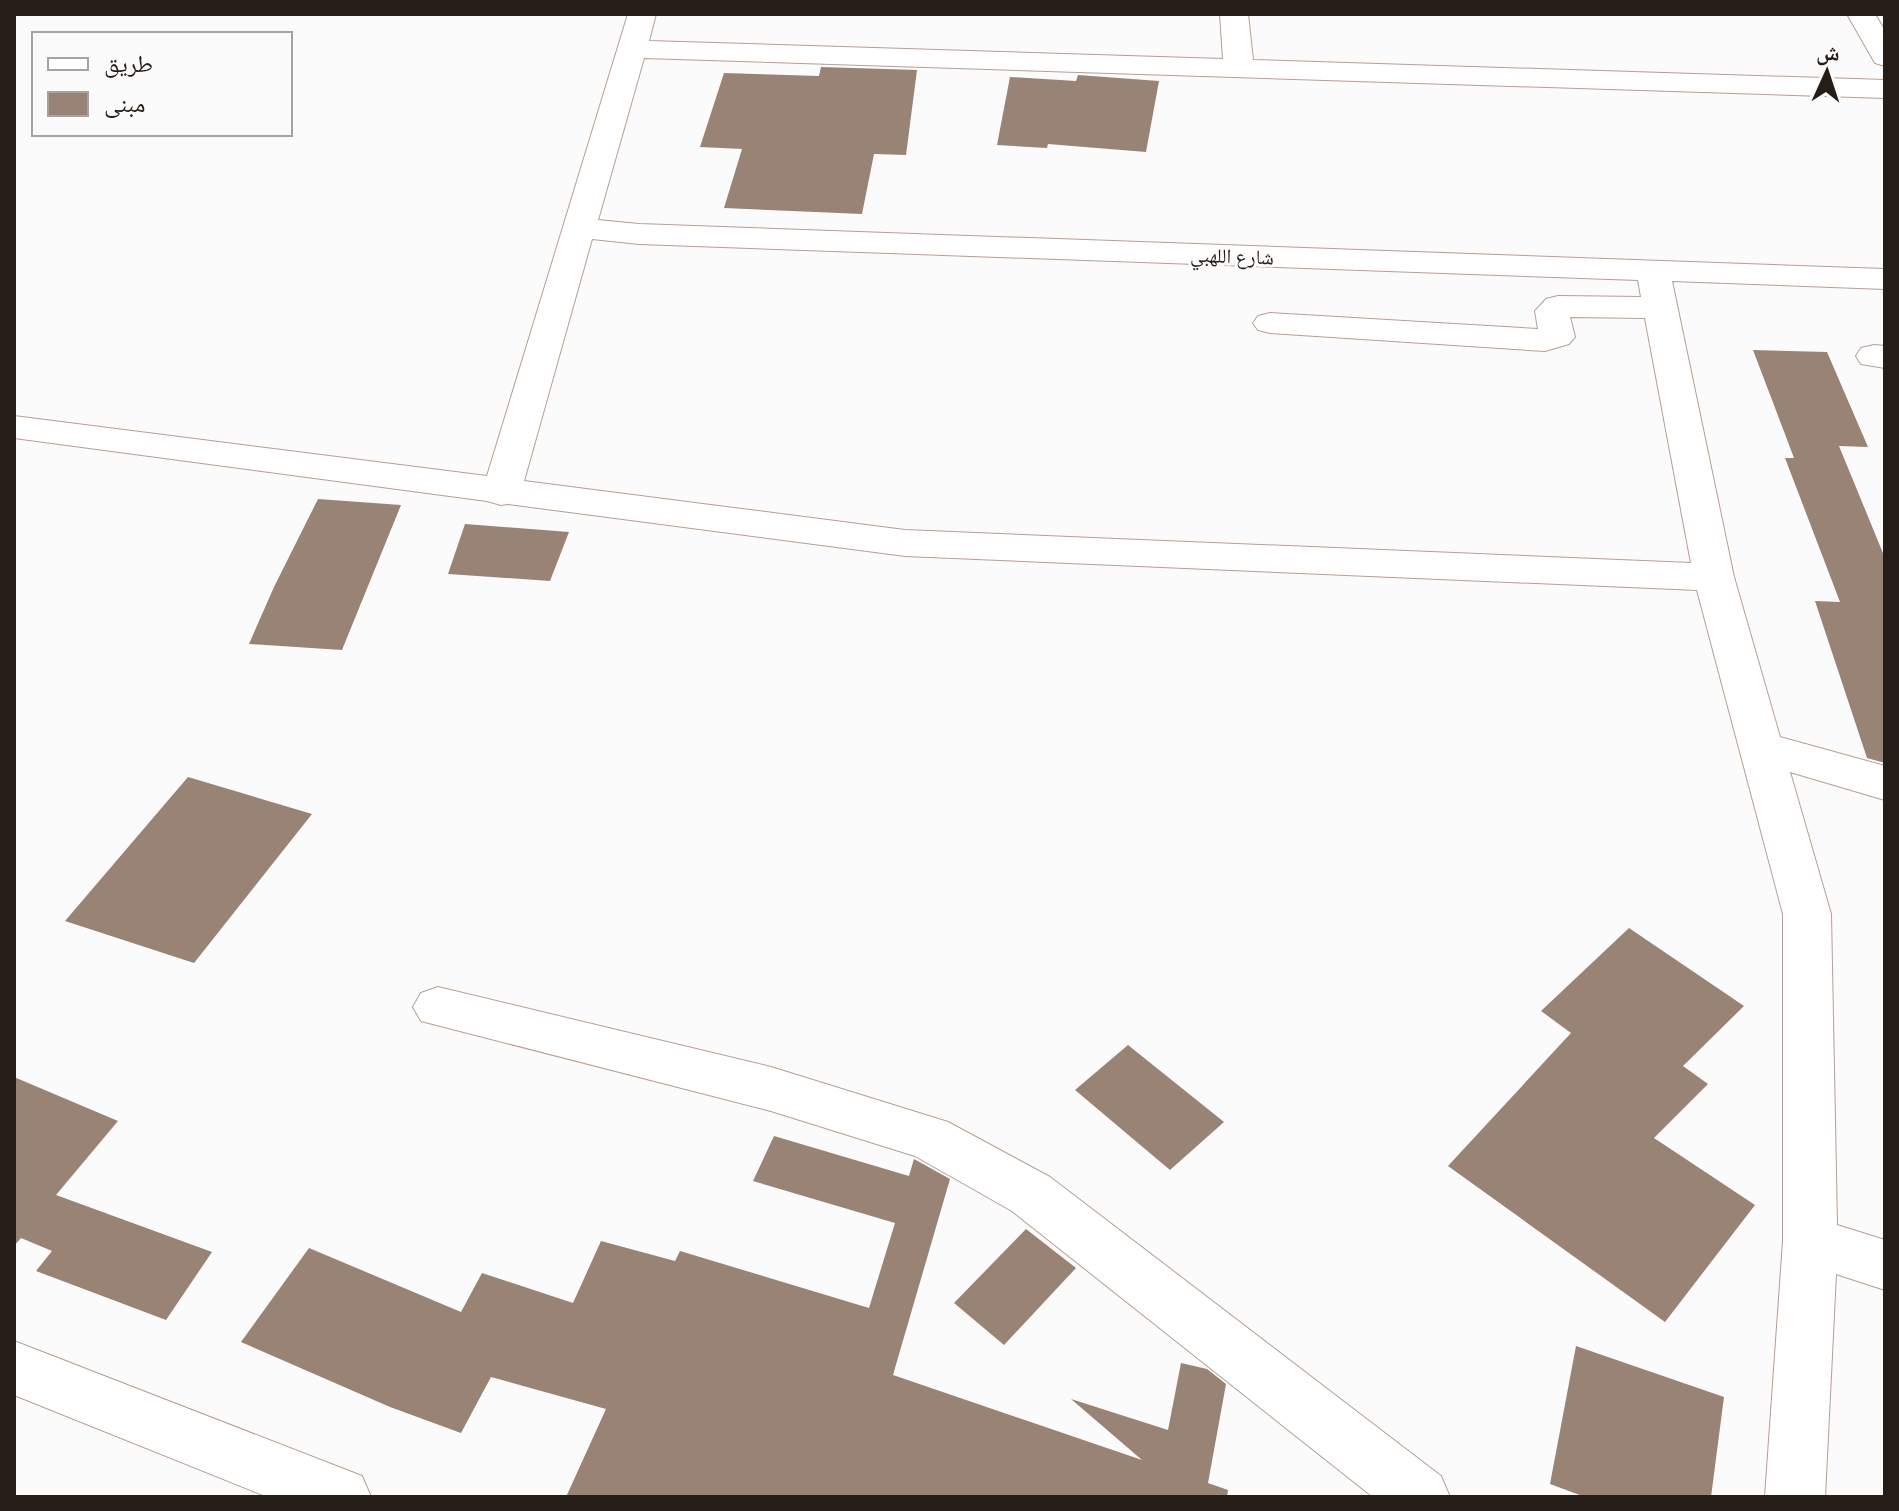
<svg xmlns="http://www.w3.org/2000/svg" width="1899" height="1511" viewBox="0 0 1899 1511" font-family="Ubuntu,'Noto Naskh Arabic',sans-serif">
	<rect width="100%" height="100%" fill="#fbfbfb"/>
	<path fill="#998374" d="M 821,67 L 917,70 L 906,155 L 874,154 L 862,214 L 724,208 L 742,149 L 700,147 L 724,73 L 819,76 Z
		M 1078,75 L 1159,81 L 1146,152 L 1048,144 L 1047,148 L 997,145 L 1010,77 L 1076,81 Z
		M 1753,350 L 1827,352 L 1868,447 L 1839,446 L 1885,558 L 1885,763 L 1867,758 L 1815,601 L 1840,602 L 1785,458 L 1794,458 Z
		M 318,499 L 401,505 L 342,650 L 249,644 L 274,587 Z
		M 465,524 L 569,532 L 550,581 L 448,574 Z
		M 188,777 L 312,814 L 194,963 L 65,921 Z
		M 1629,928 L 1744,1006 L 1683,1066 L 1708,1084 L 1654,1138 L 1755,1205 L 1665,1322 L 1448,1166 L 1571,1033 L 1541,1011 Z
		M 1128,1045 L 1224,1122 L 1170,1170 L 1075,1090 Z
		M 14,1077 L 118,1121 L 56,1195 L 212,1252 L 166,1320 L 36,1271 L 52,1251 L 21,1238 L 14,1246 Z
		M 774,1136 L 909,1176 L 914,1159 L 950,1179 L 893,1375 L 1142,1460 L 1071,1399 L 1168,1430 L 1181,1363 L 1207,1369 L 1226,1384 L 1208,1483 L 1228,1490 L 1227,1497 L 566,1497 L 606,1409 L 491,1377 L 461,1433 L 390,1407 L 241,1342 L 309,1248 L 461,1312 L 482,1273 L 573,1303 L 601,1241 L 675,1261 L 680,1251 L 869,1308 L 895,1223 L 753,1181 Z
		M 1026,1229 L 1076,1268 L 1004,1345 L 954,1303 Z
		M 1576,1346 L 1724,1397 L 1711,1497 L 1585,1497 L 1550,1484 Z"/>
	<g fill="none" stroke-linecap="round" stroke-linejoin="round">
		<defs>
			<path id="minor" d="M 628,14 L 656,14 L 649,41 L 1223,59 L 1220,14 L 1248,14 L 1253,60 L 1885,80 L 1885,98 L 644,58 L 598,220 L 639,224 L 1885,269 L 1885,289 L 1672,281 L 1734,577 L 1780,737 L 1885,766 L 1885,800 L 1790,772 L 1831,914 L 1837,1225 L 1885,1240 L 1885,1290 L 1836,1274 L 1825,1497 L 1765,1497 L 1783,1241 L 1783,914 L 1697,590 L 905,556 L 508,504 L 501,505 L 487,501 L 14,438 L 14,416 L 487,476 ZM 592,239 L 639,244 L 1638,280 L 1641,297 L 1558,296 L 1546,299 L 1535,311 L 1538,329 L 1270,313 L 1258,316 L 1253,323 L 1258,330 L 1270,333 L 1545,351 L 1569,344 L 1575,337 L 1570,317 L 1645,318 L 1691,563 L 905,530 L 524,481 Z
				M 1847,14 L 1875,14 L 1885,31 L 1885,66 L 1875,63 Z
				M 1874,345 L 1885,346 L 1885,368 L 1861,364 L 1856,356 L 1861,348 Z
				M 438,987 L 771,1067 L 948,1122 L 1050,1177 L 1441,1476 L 1450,1497 L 1373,1497 L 1012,1211 L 915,1156 L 771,1111 L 421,1021 L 413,1007 L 421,993 Z
				M 14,1341 L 362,1476 L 371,1497 L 268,1497 L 14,1395 Z"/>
		</defs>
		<use href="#minor" stroke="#b69f90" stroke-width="2"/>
		<use href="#minor" fill="#fff" fill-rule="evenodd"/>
	</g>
	<g text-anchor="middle" stroke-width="6" stroke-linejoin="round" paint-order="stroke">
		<g font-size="20" fill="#251d17" stroke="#fbfbfb">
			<text transform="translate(1232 256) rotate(2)" y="7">شارع اللهبي</text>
		</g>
	</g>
	<rect width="1899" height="1511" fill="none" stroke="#251d17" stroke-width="32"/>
	<rect x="32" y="32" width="260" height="104" fill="#fbfbfb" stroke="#a5a2a0" stroke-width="2"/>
	<rect x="48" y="58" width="40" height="12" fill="#ffffff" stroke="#a5a2a0" stroke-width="2"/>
	<text x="104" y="72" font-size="24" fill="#251d17">طريق</text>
	<rect x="48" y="92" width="40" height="24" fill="#998374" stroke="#a5a2a0" stroke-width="2"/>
	<text x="104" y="112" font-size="24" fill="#251d17">مبنى</text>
	<g transform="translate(1827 72) rotate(3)" stroke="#fbfbfb" stroke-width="6" paint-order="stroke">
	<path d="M0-6L14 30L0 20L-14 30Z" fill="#251d17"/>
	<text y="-12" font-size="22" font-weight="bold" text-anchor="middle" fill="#251d17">ش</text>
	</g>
</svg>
